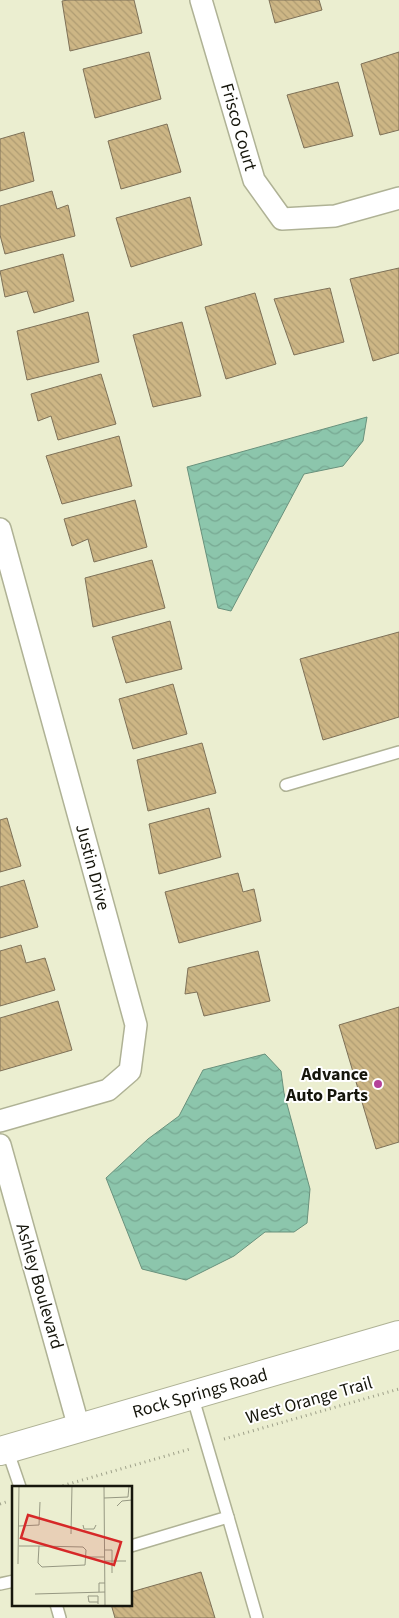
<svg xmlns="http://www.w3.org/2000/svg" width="399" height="1618" viewBox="0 0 399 1618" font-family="'Source Sans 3',sans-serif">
<defs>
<pattern id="water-waves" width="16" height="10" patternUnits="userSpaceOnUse" patternTransform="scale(1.25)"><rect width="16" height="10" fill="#8cc6ac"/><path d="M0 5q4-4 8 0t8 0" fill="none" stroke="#78a993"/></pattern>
<pattern id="building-back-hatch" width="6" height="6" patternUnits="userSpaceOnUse" patternTransform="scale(1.25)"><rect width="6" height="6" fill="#cdb685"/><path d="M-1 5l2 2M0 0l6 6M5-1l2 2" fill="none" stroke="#af9c72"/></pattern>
</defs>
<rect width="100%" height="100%" fill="#ebeed0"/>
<g fill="url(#water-waves)" stroke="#69917c">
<polygon points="367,417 363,441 343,466 304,474 231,611 218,608 187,467"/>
<polygon points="265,1054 281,1071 284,1093 310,1189 307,1223 294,1232 265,1232 234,1256 186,1280 142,1269 106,1178 148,1139 179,1116 203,1070"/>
</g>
<g fill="url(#building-back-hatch)" stroke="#7e7158">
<polygon points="68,0 134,0 142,33 70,51 62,1"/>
<polygon points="269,0 319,0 322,10 275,23"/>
<polygon points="149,52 161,99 95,118 83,69"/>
<polygon points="399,52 399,130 380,135 361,64"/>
<polygon points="338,82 353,136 304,148 287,95"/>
<polygon points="167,124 181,172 121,189 108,141"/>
<polygon points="24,132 34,181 0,191 0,139"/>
<polygon points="52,191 57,209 68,205 75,236 5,254 0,235 0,206"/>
<polygon points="190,197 202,245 131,267 116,218"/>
<polygon points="63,254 74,301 34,313 27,291 5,297 0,271"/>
<polygon points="399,268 399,353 373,361 350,279"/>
<polygon points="330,288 344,342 294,355 274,299"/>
<polygon points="255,293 276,364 226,379 205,307"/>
<polygon points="88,312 99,362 27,380 17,331"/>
<polygon points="182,322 201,396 153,407 133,335"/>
<polygon points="101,374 116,424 58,440 51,416 38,421 31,394"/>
<polygon points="119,436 132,486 62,504 46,456"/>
<polygon points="135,500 147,547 94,562 88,539 72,546 64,519"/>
<polygon points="152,560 165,608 93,627 85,578"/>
<polygon points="170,621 182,669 126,683 112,637"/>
<polygon points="399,632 399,717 323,740 300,659"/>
<polygon points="173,684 187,734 133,749 119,699"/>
<polygon points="202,743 216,793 148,811 137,760"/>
<polygon points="209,808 221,857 159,874 149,824"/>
<polygon points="7,818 21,866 0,872 0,820"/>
<polygon points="238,873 243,892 254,889 261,921 179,943 165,892"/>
<polygon points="24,880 38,927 0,938 0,887"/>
<polygon points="21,945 26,963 45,958 55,990 0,1006 0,951"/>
<polygon points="258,951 270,1001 204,1016 197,992 185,994 188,968"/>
<polygon points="58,1001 72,1050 0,1071 0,1018"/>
<polygon points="399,1007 399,1142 376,1149 339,1025"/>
<polygon points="201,1572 215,1618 115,1618 111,1604 131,1604 131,1592"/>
</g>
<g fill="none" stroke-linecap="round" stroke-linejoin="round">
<defs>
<g id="service">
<polyline points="286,785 399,752"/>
<polyline points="7,1449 20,1487"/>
<polyline points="228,1517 257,1618"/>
<polyline points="131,1546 228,1517 192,1395"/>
<polyline points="0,1584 14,1581"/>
<polyline points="56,1604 60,1618"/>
</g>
<g id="minor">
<polyline points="201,0 254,180 282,219 335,216 399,198"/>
<polyline points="0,529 136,1025 130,1071 108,1090 0,1121"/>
<polyline points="0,1145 79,1428"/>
</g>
<polyline id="secondary" points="0,1451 399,1335"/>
</defs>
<use href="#service" stroke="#afb295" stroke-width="14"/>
<use href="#minor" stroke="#afb295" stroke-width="24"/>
<use href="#secondary" stroke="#afb295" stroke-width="30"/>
<g stroke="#9ea089" stroke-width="3" stroke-dasharray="1 4" stroke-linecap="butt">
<polyline points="224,1439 399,1389"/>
<polyline points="58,1487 190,1449"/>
<polyline points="0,1504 9,1501"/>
</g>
<use href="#service" stroke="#fff" stroke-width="11"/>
<use href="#minor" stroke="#fff" stroke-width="21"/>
<use href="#secondary" stroke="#fff" stroke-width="28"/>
</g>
<circle fill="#b5419a" stroke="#fff" stroke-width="2" cx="378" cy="1084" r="5"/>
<g text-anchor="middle" stroke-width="4" stroke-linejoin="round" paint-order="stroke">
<g font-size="18" fill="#16160c" stroke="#fff">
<text transform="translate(239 127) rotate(74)" y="6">Frisco Court</text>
<text transform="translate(93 867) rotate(75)" y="6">Justin Drive</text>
<text transform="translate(40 1286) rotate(74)" y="6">Ashley Boulevard</text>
<text transform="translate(200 1393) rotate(-16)" y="6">Rock Springs Road</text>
<text transform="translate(309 1400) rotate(-16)" y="6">West Orange Trail</text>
</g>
<g font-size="18" font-weight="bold" fill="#16160c" stroke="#fff" text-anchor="end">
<text x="368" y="1080">Advance<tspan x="368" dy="21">Auto Parts</tspan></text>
</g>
</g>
<g transform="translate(12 1486)">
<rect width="120" height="120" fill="#ebeed0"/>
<path fill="none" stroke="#969882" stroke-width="1" d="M92,0L93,120M92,12L116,11L117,0M105,20L110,15L120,14M71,39L72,43H82L84,39M7,40L27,39L28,16M59,48L60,0M7,60H27L71,61L74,64L73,79L30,81L26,77L27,60M74,71H92M93,75H100V64H93M6,78L7,0M100,87V75H114M87,106V97H93M23,108L93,106M86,116H77L76,110H86V118"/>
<path fill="#d62828" fill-opacity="0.15" stroke="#d62828" stroke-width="2.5" d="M16,29L109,56L102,79L9,52Z"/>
<rect width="120" height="120" fill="none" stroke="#16160c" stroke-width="2.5"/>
</g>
</svg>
